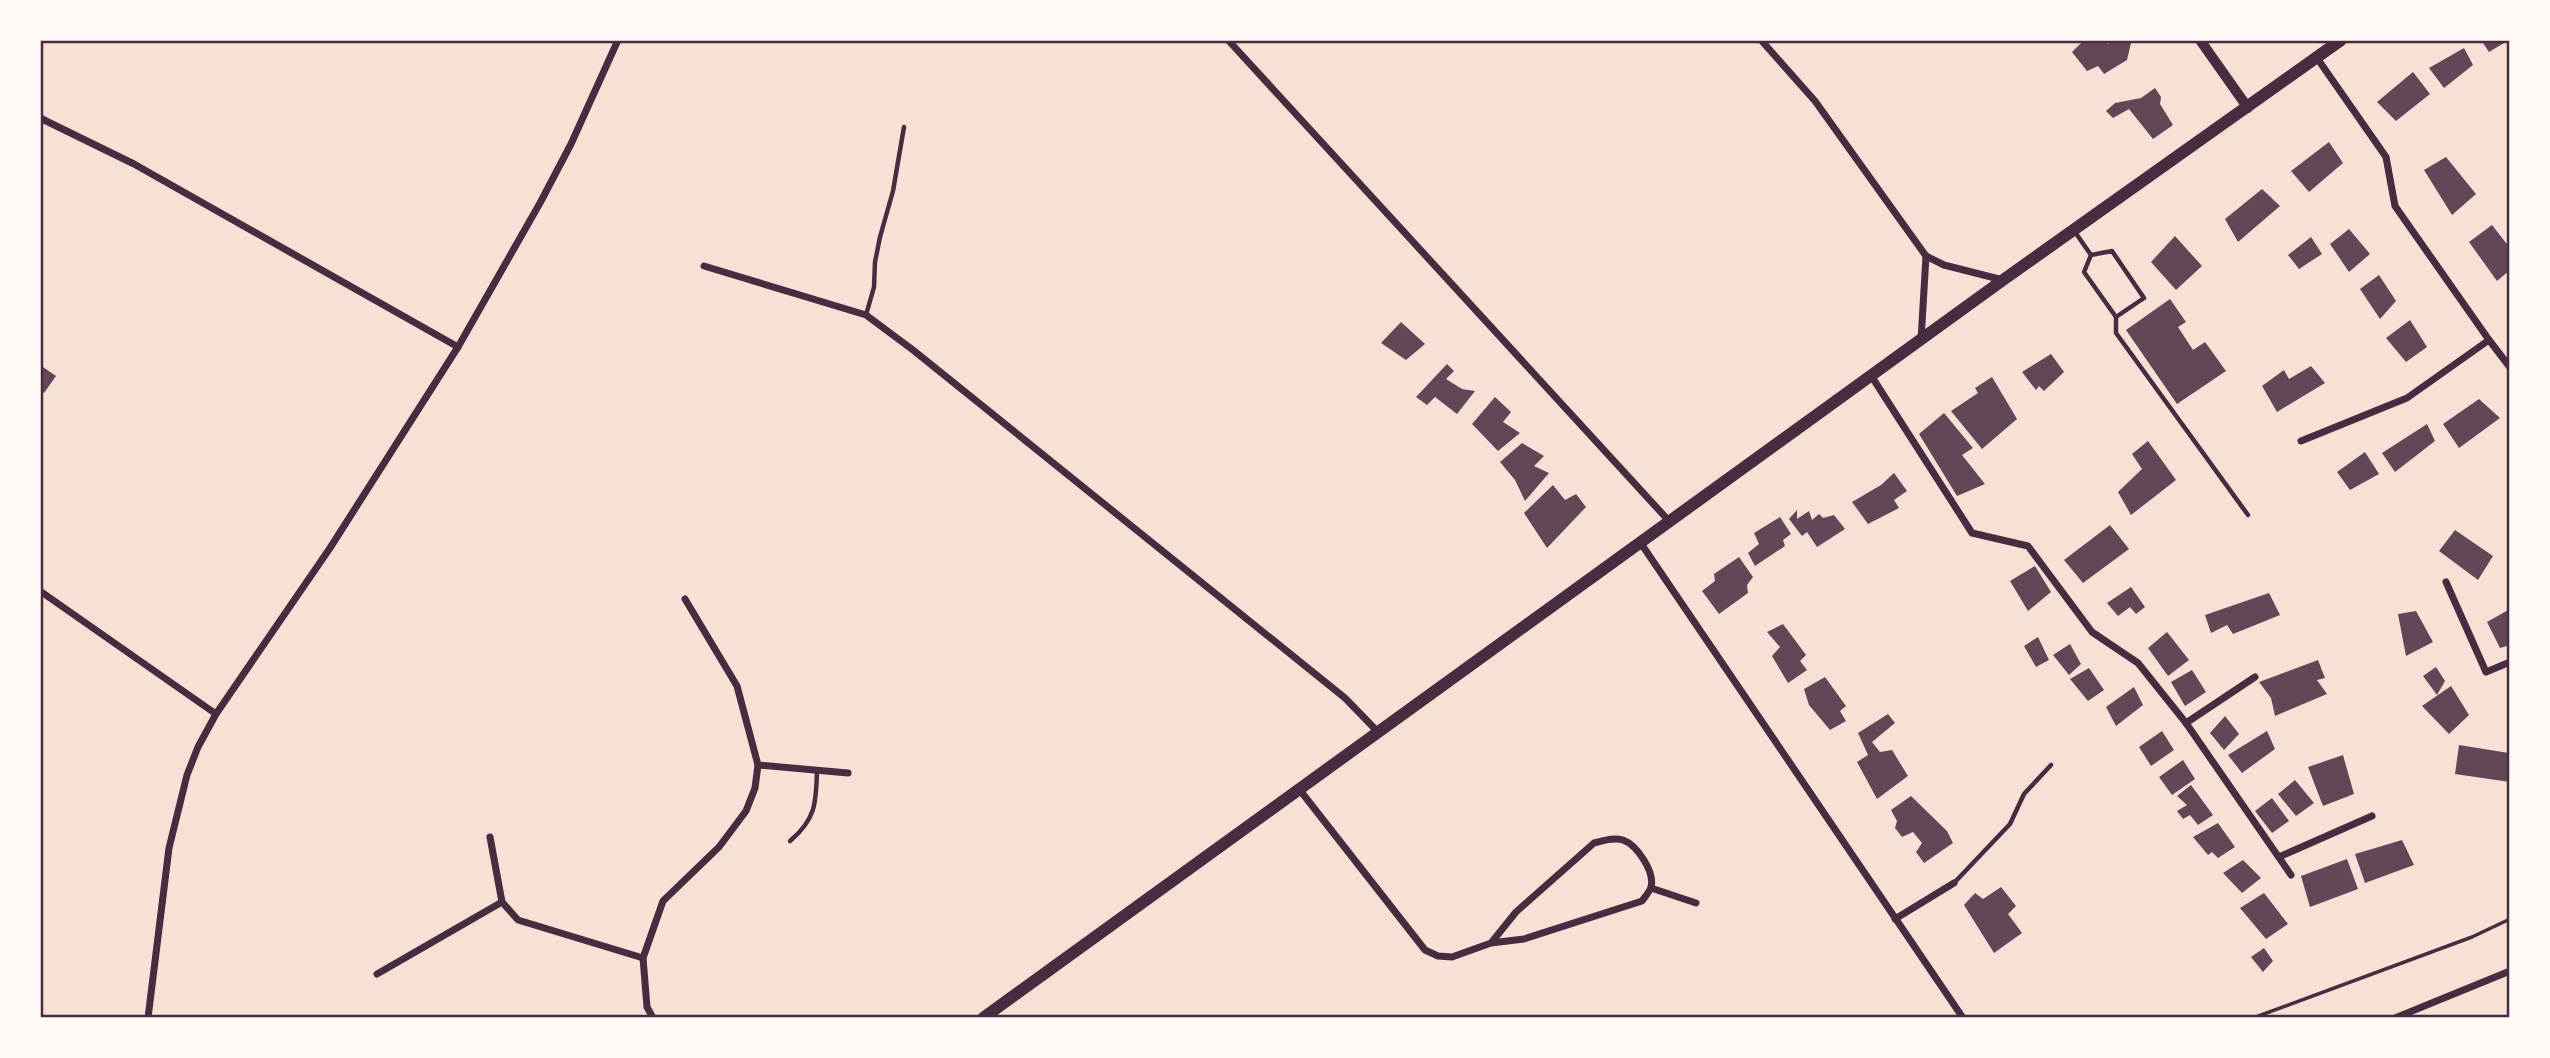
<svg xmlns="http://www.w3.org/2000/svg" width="2550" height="1058" viewBox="0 0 2550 1058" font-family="Jost,sans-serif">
<rect width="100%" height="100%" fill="#f7e1d7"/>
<g fill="#644757">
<polygon points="2084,40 2104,40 2108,44 2111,40 2130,40 2131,43 2127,60 2104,74 2098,66 2087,71 2072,52"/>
<polygon points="2481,40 2509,40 2489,52"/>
<polygon points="2464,48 2473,65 2444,88 2429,68"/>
<polygon points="2413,72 2430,94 2396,121 2377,102"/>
<polygon points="2155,88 2161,97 2160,104 2173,125 2153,139 2129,109 2113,118 2106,111 2115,103 2141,98"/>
<polygon points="2329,142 2343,163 2309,192 2291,171"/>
<polygon points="2446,157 2476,194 2452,215 2424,170"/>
<polygon points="2262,189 2280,206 2238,242 2225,219"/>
<polygon points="2492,225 2510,248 2510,270 2497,281 2469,242"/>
<polygon points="2349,229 2370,254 2349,272 2330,244"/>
<polygon points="2175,236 2202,266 2176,290 2151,262"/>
<polygon points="2311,237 2322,254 2299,269 2288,255"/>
<polygon points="2379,275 2396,301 2380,319 2360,289"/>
<polygon points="2170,299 2186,322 2178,327 2193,350 2205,342 2226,371 2177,404 2126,330"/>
<polygon points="2410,320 2427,347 2406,362 2386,338"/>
<polygon points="1401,322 1425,344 1406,360 1381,343"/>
<polygon points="2051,354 2064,372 2044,391 2039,386 2036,390 2022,372"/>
<polygon points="1447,364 1454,371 1446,379 1462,389 1475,391 1457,414 1435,397 1427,405 1416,397"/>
<polygon points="40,365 56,376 44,393 40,390"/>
<polygon points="2311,366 2325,383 2277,412 2262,386 2284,370 2289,379"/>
<polygon points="1992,377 2017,419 1982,449 1951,411 1978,393 1975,388"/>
<polygon points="1495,397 1511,412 1503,422 1520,433 1498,451 1472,424"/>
<polygon points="2479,399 2500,418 2459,448 2443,424"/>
<polygon points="1944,413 1973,448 1962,455 1985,484 1957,496 1919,434"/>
<polygon points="2427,424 2435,441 2395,472 2382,453"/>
<polygon points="2148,441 2176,480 2131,515 2118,492 2142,469 2132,454"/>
<polygon points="1522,443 1544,456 1534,466 1549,473 1525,501 1515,480 1500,462"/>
<polygon points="2365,452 2379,474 2350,490 2337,472"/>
<polygon points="1894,473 1907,491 1894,500 1899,508 1868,524 1852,502 1881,485"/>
<polygon points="1553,485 1565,500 1576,494 1586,507 1547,548 1524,513"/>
<polygon points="1797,510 1797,519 1809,511 1812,520 1819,514 1823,518 1834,515 1845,529 1817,547 1807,532 1802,536 1789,519"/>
<polygon points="1780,517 1791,534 1783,540 1785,546 1755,566 1748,553 1759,544 1754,533"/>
<polygon points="2110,525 2129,549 2083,583 2064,560"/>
<polygon points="2455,530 2493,556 2478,580 2439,551"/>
<polygon points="1739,557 1753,577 1747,585 1748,593 1719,614 1702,591 1715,581 1714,574"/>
<polygon points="2035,566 2051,592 2028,611 2010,581"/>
<polygon points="2131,587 2145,607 2136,614 2130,607 2118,616 2107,603"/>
<polygon points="2269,593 2280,615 2233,634 2227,625 2211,633 2205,615"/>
<polygon points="2510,609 2510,645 2500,648 2487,622"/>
<polygon points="2416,611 2433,642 2406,656 2398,614"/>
<polygon points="1783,624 1806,655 1800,661 1807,670 1788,683 1772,656 1780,647 1767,632"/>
<polygon points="2167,632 2189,660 2168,676 2148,648"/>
<polygon points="2038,637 2049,660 2036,667 2024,646"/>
<polygon points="2070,644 2081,664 2069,675 2053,655"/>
<polygon points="2318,660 2325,678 2317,680 2327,694 2275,716 2271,698 2259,682"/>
<polygon points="2436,667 2445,681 2437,695 2423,676"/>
<polygon points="2089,668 2104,690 2088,701 2070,679"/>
<polygon points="2192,670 2206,692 2185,706 2171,682"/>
<polygon points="1825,677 1846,706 1840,711 1846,721 1830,730 1809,705 1804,689"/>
<polygon points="2451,686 2469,715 2449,734 2422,706"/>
<polygon points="2134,687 2143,705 2116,726 2106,707"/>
<polygon points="1888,714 1895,723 1872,742 1880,752 1892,750 1908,776 1877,799 1857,762 1868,755 1858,733"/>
<polygon points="2225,716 2239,734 2224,750 2210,733"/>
<polygon points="2162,731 2174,750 2151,766 2139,747"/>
<polygon points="2267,731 2275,749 2242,773 2228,755"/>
<polygon points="2459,745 2509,753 2510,782 2455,774"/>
<polygon points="2343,755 2354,794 2323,806 2308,767"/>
<polygon points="2183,760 2195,779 2172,795 2159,777"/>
<polygon points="2295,780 2314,803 2296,816 2278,794"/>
<polygon points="2191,785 2213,815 2198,825 2190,815 2183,819 2177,811 2187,805 2177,796"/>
<polygon points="1911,796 1947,831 1953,843 1924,863 1916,852 1922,843 1913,832 1902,837 1895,828 1897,821 1891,810"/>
<polygon points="2272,798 2289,821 2272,833 2255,811"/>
<polygon points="2218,823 2235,847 2218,858 2212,852 2208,855 2193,837"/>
<polygon points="2402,840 2414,865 2365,883 2355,854"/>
<polygon points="2347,859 2358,889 2310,907 2301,876"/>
<polygon points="2243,860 2261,878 2242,893 2223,873"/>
<polygon points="2001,887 2016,906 2008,914 2022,933 1994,953 1964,905 1975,893 1983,899"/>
<polygon points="2264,893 2288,924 2266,939 2240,908"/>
<polygon points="2264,948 2273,961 2263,972 2251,957"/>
</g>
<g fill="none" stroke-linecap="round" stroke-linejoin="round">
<polyline stroke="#4a2c40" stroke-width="3.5" points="2253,1018 2472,937 2510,919"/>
<g stroke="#4a2c40" stroke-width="4.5">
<polyline points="2075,232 2091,255 2084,272 2116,317 2116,333 2248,515"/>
<polyline points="2091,255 2112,251 2144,298 2116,317"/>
<polyline points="866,315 874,287 875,262 880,237 893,191 904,127"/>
<path d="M790,841C816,819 816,803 817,771"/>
<polyline points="1954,883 2010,824 2024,794 2051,765"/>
</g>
<g stroke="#4a2c40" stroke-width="7">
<polyline points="1228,40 1669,521"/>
<polyline points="1761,40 1815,101 1926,256 1944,265 2003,280"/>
<polyline points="40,118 134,164 458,347"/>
<polyline points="704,266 866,315 913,350 1345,698 1377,731"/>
<polyline points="1921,340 1926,256"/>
<polyline points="2489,340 2509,366"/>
<polyline points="1872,377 1972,533 2028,546 2092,632 2138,663 2186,723 2291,875"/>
<polyline points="2301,441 2407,398 2489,340 2395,206 2386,157 2317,58"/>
<polyline points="1640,542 1963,1018"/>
<polyline points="2446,582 2486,672 2510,662"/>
<polyline points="40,591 216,714"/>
<polyline points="2186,723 2255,677"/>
<polyline points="758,765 848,773"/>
<path d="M1299,789L1425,950L1438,956L1452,957L1491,943L1524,939L1642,901C1645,897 1650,891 1651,887C1655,872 1637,845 1623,840C1613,837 1603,841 1594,843L1516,912L1491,943"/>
<polyline points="490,837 502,902 518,920 643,958"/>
<polyline points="2279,857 2372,816"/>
<polyline points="1651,888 1696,903"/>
<polyline points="1895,919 1954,883"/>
<polyline points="377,974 502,902"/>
<polyline points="148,1018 169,848 187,775 198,747 216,714 330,548 458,347 540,203 571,144 618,40"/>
<polyline points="653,1018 647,1007 643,958 663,901 719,847 746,811 755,788 758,765 737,686 685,599"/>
<polyline points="2395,1018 2510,971"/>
</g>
<polyline stroke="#4a2c40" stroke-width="10" points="2200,40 2248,108"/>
<polyline stroke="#4a2c40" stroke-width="12" points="983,1018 2003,280 2341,40"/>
</g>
<rect width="2550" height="1058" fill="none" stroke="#fffaf5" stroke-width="84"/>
<rect x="42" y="42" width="2466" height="974" fill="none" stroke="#4a2c40" stroke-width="2.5"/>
</svg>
